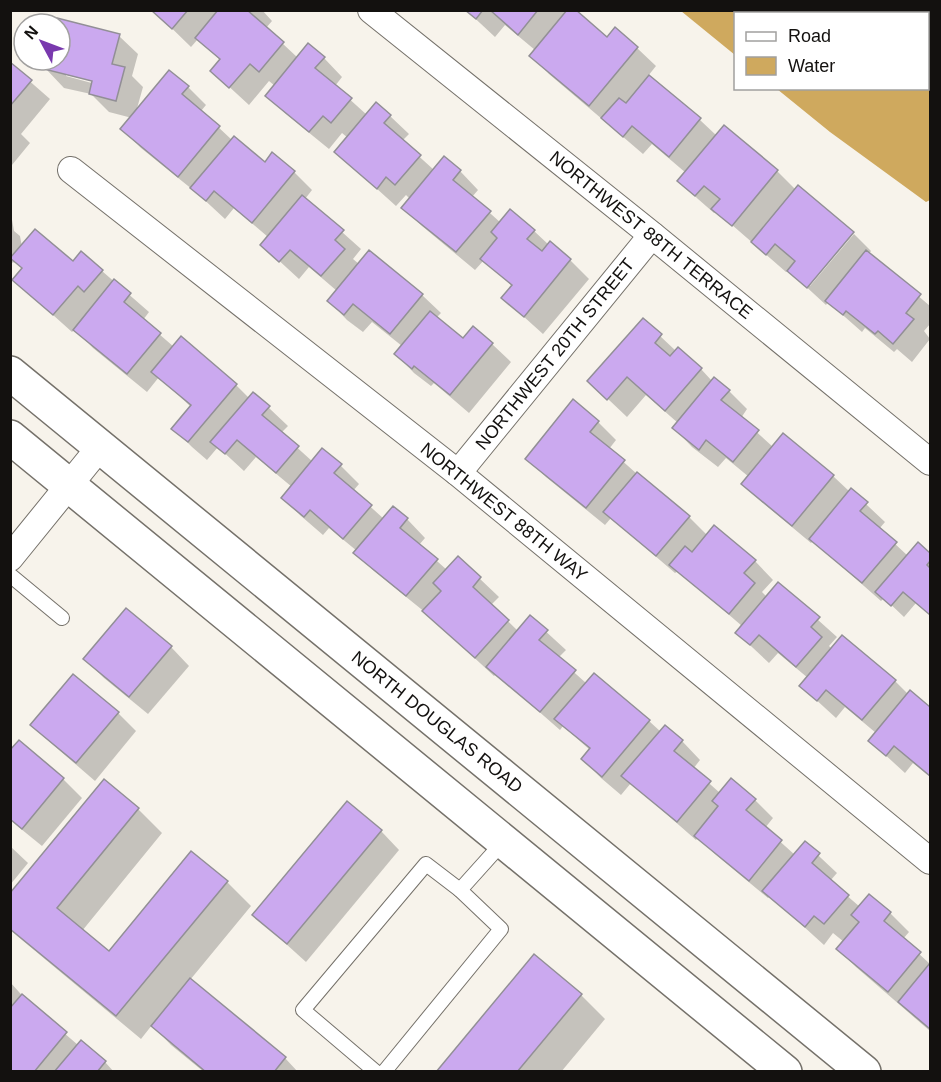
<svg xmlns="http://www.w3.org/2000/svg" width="941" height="1082" viewBox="0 0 941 1082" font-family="Helvetica,sans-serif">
<rect width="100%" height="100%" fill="#f7f3eb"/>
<polygon fill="#cfa95e" points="681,11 930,11 930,200 926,202 830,132 777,89 928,88 928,14 736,14 735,55"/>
<g fill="#0003" fill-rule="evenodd">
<polygon points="153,10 262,10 272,21 266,28 298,58 324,58 342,77 335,86 367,115 390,116 409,134 402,141 434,170 460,171 478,190 472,197 501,223 534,231 549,245 550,244 570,260 589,279 543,334 503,298 513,287 484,260 475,270 422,226 403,208 410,199 406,195 396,206 336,152 348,138 342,133 329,149 286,114 267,96 275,86 269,81 249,105 212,71 220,60 198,39 191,47"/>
<polygon points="466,10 567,10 607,39 637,48 656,66 648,76 700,120 717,136 777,171 796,190 807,284 810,286 854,234 871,251 869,254 930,306 930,324 924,331 930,339 912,362 897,349 894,352 865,328 862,332 828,302 826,305 788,270 786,272 716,211 714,213 698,199 679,181 686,173 652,144 643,154 622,136 549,74 531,55 535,50 505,25 495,37"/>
<path d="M58,20L119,36L138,54L132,76L143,87L136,112L188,87L206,105L201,111L232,140L265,164L294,172L312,190L305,199L361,249L353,259L359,264L422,295L441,313L436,318L463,340L473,328L492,344L511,362L469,413L434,383L431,386L414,373L396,354L402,346L372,322L363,332L347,320L329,301L337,291L309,267L299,279L262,245L268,237L234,208L225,219L198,194L141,148L122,129L132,118L109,112L91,94L64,88L46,69L48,60H60V24H57ZM66,73L100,82L99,85L66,76Z"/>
<polygon points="10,64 50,99 21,134 30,143 12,165"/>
<polygon points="10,208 14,231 20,236 22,247 102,271 149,312 143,320 174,347 236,385 249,398 253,394 269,408 288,426 281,433 313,462 340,465 359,484 353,491 384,519 407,519 425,538 419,545 447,570 458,558 499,597 491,605 518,631 530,617 566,650 558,658 586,683 649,721 661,732 665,727 682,741 700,760 693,769 720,793 755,800 773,818 765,828 795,855 805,843 837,873 830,881 860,907 869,896 890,913 909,932 903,939 930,964 930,1031 856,967 838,949 844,942 833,933 824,945 770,896 768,898 715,854 698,837 696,840 631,783 621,795 601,778 583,759 590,750 563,726 560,730 496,674 494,676 426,613 374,571 355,553 357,551 329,528 323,535 301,516 283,498 292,487 256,457 244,471 218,447 207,460 192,447 173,428 191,407 159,377 147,392 93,348 75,329 72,332 14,280 23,269 16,262 10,263"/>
<polygon points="643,320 676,351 701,369 712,381 729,391 747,409 741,418 773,447 833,476 850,492 851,490 885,522 879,529 908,556 918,544 930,555 930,615 916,603 904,617 884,598 881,601 813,541 811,543 762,502 743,484 749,477 726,458 718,467 692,447 674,428 678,423 646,395 627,417 589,381"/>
<polygon points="598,422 616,440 609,449 637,474 689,517 707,535 755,561 773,580 762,592 767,597 778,584 837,637 829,646 832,649 895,681 908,694 910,692 930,708 930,777 913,763 905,773 870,741 876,733 845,707 836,718 801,686 808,678 778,653 769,663 737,633 742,626 678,571 675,573 611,518 605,525 546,477 527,458"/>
<polygon points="171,647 189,666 148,714 104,678 85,659"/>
<polygon points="118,713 136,731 95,781 51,743 32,725"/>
<polygon points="19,742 63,779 82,798 42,846 10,820 10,753"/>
<polygon points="104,781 138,809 162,833 82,931 109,953 227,882 251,906 190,980 285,1058 298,1072 204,1072 171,1045 152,1025 141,1039 10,930 10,895"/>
<polygon points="381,831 399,850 306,962 254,915"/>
<polygon points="10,846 28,863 10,885"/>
<polygon points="10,982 28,1002 78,1045 105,1062 114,1072 10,1072"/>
<polygon points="581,995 605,1019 561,1072 438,1072"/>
</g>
<g fill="#cba9ef" stroke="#928f96" stroke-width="1.5">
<polygon points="151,10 188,10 172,29"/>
<polygon points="218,10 247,10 284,42 259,72 250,64 229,88 210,71 220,59 195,38"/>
<polygon points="465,10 483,10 476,19"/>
<polygon points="490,10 538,10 518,35"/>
<polygon points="567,10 576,10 607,37 615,27 638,47 589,106 529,56"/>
<polygon points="57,18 120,34 112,64 125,67 116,101 89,94 92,81 44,69 46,60 60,60 60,24 56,24"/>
<polygon points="308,43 325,57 315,68 352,98 331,123 323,116 309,132 265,96"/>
<polygon points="10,62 32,80 10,106"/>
<polygon points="169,70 189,86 182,94 220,126 178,177 120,129"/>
<polygon points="649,75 701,118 669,157 632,126 623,137 601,118 619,98 626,103"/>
<polygon points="376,102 391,115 384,123 421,155 395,185 386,177 377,189 334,152"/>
<polygon points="724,125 778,170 732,226 711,209 720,199 704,186 695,196 677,181"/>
<polygon points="234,136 265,162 272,152 295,171 252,223 214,191 206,201 190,188"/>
<polygon points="444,156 461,170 453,180 491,211 456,252 401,208"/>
<polygon points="798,185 854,232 807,288 787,271 795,261 775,244 766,255 751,242"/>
<polygon points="302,195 344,230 335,240 345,249 321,276 290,250 279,262 260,245"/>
<polygon points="510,209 535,230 527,239 542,251 550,241 571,259 524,317 501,298 512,285 480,259 497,238 491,232"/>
<polygon points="35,229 73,261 81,251 103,270 84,292 78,286 53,315 12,280 22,268 10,258"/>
<polygon points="369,250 423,294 390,334 353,304 344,315 327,301"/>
<polygon points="866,250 921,294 906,313 914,319 893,344 878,331 875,334 846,311 843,315 825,301"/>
<polygon points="114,279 131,293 124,302 161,333 127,374 73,330"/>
<polygon points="430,311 463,338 473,326 493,343 450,395 414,366 412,369 394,354"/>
<polygon points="643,318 662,334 655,343 670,356 678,347 702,368 665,411 627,377 607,400 587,381"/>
<polygon points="181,336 237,384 188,442 171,429 191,405 151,372"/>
<polygon points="714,377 730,390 721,400 759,430 733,462 706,440 699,450 672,428"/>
<polygon points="253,392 270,406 262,415 299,446 276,473 237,440 225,454 210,442"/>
<polygon points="573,399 599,421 590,432 625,460 586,508 525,459"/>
<polygon points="783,433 834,475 792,526 741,484"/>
<polygon points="322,448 342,464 334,473 372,505 343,539 310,510 304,517 281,498"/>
<polygon points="637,472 690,516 656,556 603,512"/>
<polygon points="851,488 868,502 860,511 897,542 862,583 809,539"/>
<polygon points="393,506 408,518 400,528 438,559 406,596 353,553"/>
<polygon points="714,525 756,560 744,573 755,583 729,614 669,565 685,546 692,552"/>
<polygon points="918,542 930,553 930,561 927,565 930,568 930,615 903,592 891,606 875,592"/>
<polygon points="458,556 481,577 473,587 509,620 475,658 422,611 441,591 433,583"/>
<polygon points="778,582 820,617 811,627 822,637 796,667 759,635 750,645 735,633"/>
<polygon points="126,608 172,646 129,697 83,659"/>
<polygon points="530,615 548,630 539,640 576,670 540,712 486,667"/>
<polygon points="842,635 896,680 862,720 826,690 817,701 799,686"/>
<polygon points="594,673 650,720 602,777 581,759 590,748 554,719"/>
<polygon points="73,674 119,712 76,763 30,725"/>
<polygon points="910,690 930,707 930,776 894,746 886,756 868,741"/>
<polygon points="665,725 683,740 674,751 711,781 677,822 621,776"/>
<polygon points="19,740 64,778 22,829 10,819 10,750"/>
<polygon points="731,778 756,799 746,810 782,840 749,881 694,836 718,806 712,801"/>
<polygon points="104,779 139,808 57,908 109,951 191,851 228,881 116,1016 10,929 10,893"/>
<polygon points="347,801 382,830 287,944 252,915"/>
<polygon points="805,841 820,853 812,863 849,895 824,924 814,916 805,927 762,891"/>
<polygon points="869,894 891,912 884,921 921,952 888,992 836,949 859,922 851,915"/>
<polygon points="534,954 582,994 517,1072 436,1072"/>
<polygon points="930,963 930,1029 898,1002"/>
<polygon points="190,978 286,1057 274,1072 206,1072 151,1026"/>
<polygon points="22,994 67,1032 34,1072 10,1072 10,1008"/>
<polygon points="81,1040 106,1061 97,1072 54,1072"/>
</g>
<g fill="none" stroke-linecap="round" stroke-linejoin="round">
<defs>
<g id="service">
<polyline points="10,575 62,618"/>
<polyline points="460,890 504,841"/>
<polyline points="376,1072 303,1010 426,864 460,890 501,929 384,1072"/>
</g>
<g id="minor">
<polyline points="371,10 652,235 930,462"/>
<polyline points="71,170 458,473 930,861"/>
<polyline points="458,473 652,235"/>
<polyline points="10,558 100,447"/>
</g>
<g id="secondary">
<polyline points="10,373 864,1072"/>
<polyline points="10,437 785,1072"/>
</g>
</defs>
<use href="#service" stroke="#75716a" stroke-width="16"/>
<use href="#minor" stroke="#75716a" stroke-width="28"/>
<use href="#secondary" stroke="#75716a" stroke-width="36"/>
<use href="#service" stroke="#fff" stroke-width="14"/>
<use href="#minor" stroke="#fff" stroke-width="26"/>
<use href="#secondary" stroke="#fff" stroke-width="33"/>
</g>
<g text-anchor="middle" stroke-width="6" stroke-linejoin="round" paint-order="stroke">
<g font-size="18" fill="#13110f" stroke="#fff">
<text transform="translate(651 235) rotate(39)" y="6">NORTHWEST 88TH TERRACE</text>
<text transform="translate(555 354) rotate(-51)" y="6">NORTHWEST 20TH STREET</text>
<text transform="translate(504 512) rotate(39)" y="6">NORTHWEST 88TH WAY</text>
<text transform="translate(437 722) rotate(39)" y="6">NORTH DOUGLAS ROAD</text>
</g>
</g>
<rect width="941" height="1082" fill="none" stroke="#13110f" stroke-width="24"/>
<rect x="734" y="12" width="195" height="78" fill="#ffffff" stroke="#a1a09f" stroke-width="1.5"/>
<rect x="746" y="32" width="30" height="9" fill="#ffffff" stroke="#a1a09f" stroke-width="1.5"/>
<text x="788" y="42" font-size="18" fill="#13110f">Road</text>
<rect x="746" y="57" width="30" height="18" fill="#cfa95e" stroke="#a1a09f" stroke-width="1.5"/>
<text x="788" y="72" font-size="18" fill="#13110f">Water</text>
<g transform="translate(42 42) rotate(311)"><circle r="28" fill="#ffffff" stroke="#a1a09f" stroke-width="1.5"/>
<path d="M0-4.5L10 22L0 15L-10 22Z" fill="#7939ae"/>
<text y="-9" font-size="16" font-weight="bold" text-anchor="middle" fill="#13110f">N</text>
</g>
</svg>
